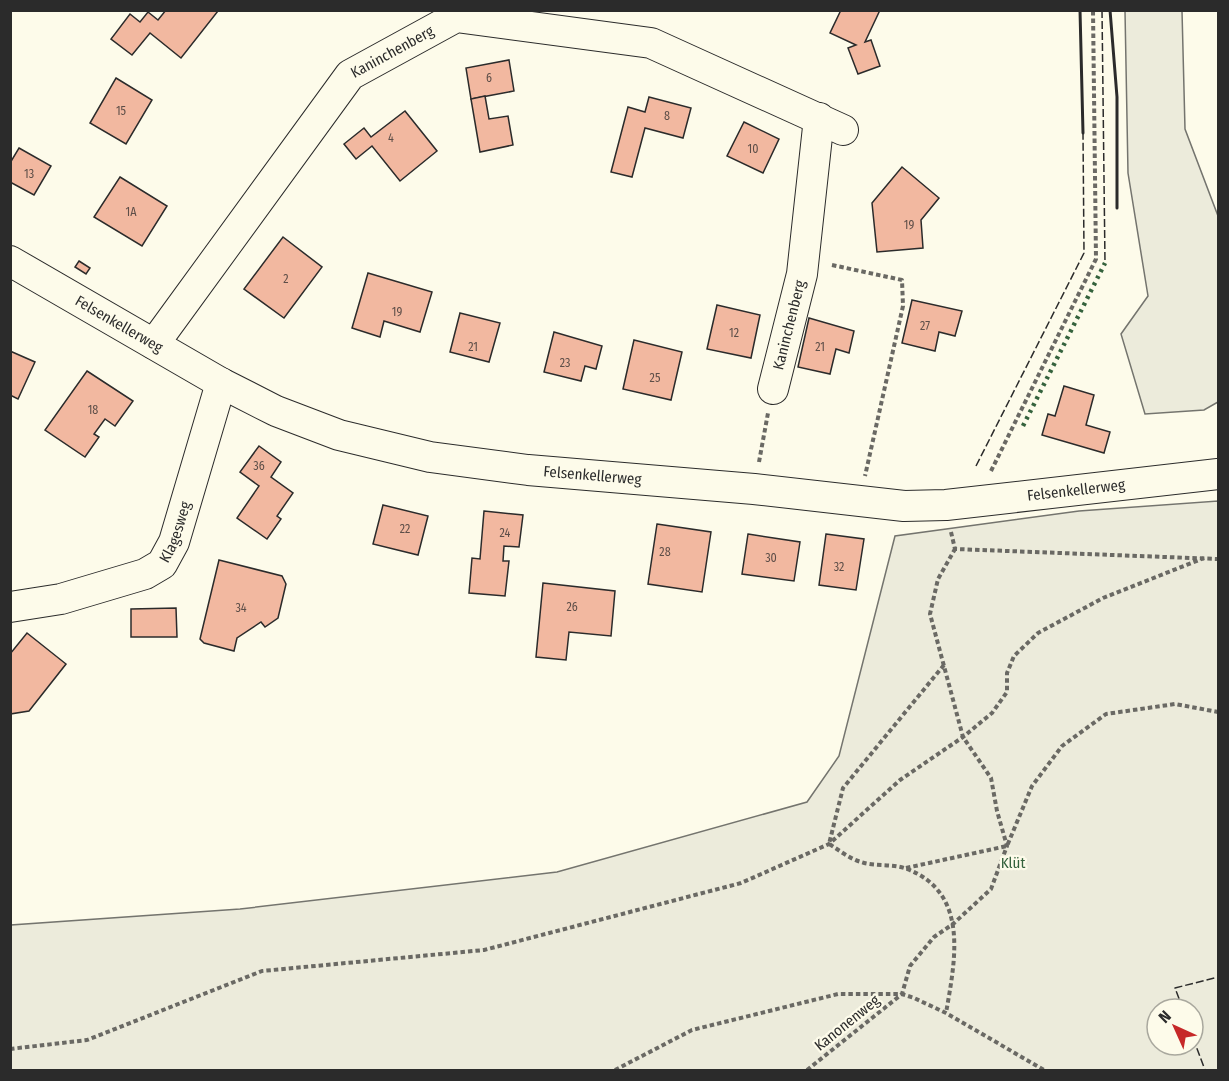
<svg xmlns="http://www.w3.org/2000/svg" width="1229" height="1081" viewBox="0 0 1229 1081" font-family="'Fira Sans Condensed',sans-serif">
<rect width="100%" height="100%" fill="#fdfbea"/>
<g fill="#ecebdb" stroke="#74746e" stroke-width="1.5" fill-rule="evenodd">
<polygon points="1125,11 1182,11 1185,129 1218,216 1218,402 1204,410 1145,414 1121,334 1148,296 1128,173"/>
<path d="M1218,501V1070H11V925L240,909L557,872L807,802L839,756L895,536L1079,511ZM1157,1009H1193V1045H1157Z"/>
</g>
<g fill="#f2b8a0" stroke="#2b2b2b" stroke-width="1.5">
<polygon points="166,10 218,11 181,58 150,33 132,55 111,39 130,14 140,22 148,12 158,20"/>
<polygon points="841,10 880,10 865,42 871,40 880,66 858,74 848,48 856,45 830,33"/>
<polygon points="509,60 514,91 471,99 466,68"/>
<polygon points="116,78 152,100 126,144 90,123"/>
<polygon points="485,96 489,119 508,116 513,145 480,152 471,99"/>
<polygon points="649,97 691,108 683,138 645,128 632,177 611,172 628,107 645,112"/>
<polygon points="405,111 437,151 400,181 372,146 356,159 344,144 364,128 371,137"/>
<polygon points="744,122 779,139 763,173 727,156"/>
<polygon points="19,148 51,166 34,195 10,182 10,163"/>
<polygon points="902,167 939,198 921,220 923,248 877,252 872,203"/>
<polygon points="120,177 167,206 142,246 94,217"/>
<polygon points="283,237 322,267 284,318 244,289"/>
<polygon points="79,261 90,268 86,274 75,267"/>
<polygon points="368,273 432,292 420,332 384,321 380,337 352,328"/>
<polygon points="912,300 962,311 955,336 939,332 935,351 902,343"/>
<polygon points="717,305 760,315 751,358 707,349"/>
<polygon points="460,313 500,323 489,362 450,352"/>
<polygon points="809,318 854,331 849,353 836,349 830,374 798,367"/>
<polygon points="554,332 602,346 596,369 585,366 581,381 544,372"/>
<polygon points="634,340 682,352 671,400 623,389"/>
<polygon points="10,351 35,362 18,399 10,395"/>
<polygon points="87,371 133,401 115,426 105,419 94,434 99,437 85,457 45,430"/>
<polygon points="1064,386 1094,395 1086,425 1110,432 1104,453 1042,435 1048,414 1055,416"/>
<polygon points="259,446 281,462 271,477 293,493 277,516 281,519 267,539 237,518 259,486 240,472"/>
<polygon points="383,505 428,516 418,555 373,544"/>
<polygon points="484,511 523,515 519,547 504,546 503,561 509,561 505,596 469,593 472,558 480,559"/>
<polygon points="657,524 711,532 702,592 648,584"/>
<polygon points="748,534 800,542 794,581 742,574"/>
<polygon points="826,534 864,539 856,590 819,585"/>
<polygon points="219,560 282,576 286,584 278,618 265,627 261,622 237,638 234,651 204,643 200,639"/>
<polygon points="543,583 615,591 611,636 569,632 566,660 536,657"/>
<polygon points="176,608 177,637 131,637 131,609"/>
<polygon points="27,633 66,664 29,711 10,714 10,654"/>
</g>
<g fill="none" stroke-linecap="round" stroke-linejoin="round">
<defs>
<g id="minor">
<path id="s1" d="M10,261L221,383L276,411L339,435L430,457L528,470L754,489L904,506L946,505L1218,474"/>
<path id="s2" d="M154,344L350,75L456,17L651,43L843,130"/>
<path id="s3" d="M773,389L802,274L819,118"/>
<path id="s4" d="M10,607L61,599L145,574L162,564L174,542L221,383"/>
</g>
</defs>
<use href="#minor" stroke="#2b2b2b" stroke-width="32"/>
<g stroke="#6a6964" stroke-width="4" stroke-dasharray="4.5 3" stroke-linecap="butt">
<polyline points="832,265 902,280 903,306 865,476"/>
<polyline points="759,462 768,413"/>
<polyline points="991,471 1096,259 1093,10"/>
<polyline points="951,532 955,549 1218,559"/>
<path d="M944,665L843,788L829,844C839,850 850,859 861,862C875,867 892,863 907,869C970,893 955,961 946,1013"/>
<polyline points="906,868 1007,846 1032,786 1062,746 1106,714 1175,704 1218,712"/>
<polyline points="10,1049 87,1040 262,971 484,950 741,883 829,844 900,780 963,737 992,713 1007,692 1007,673 1014,656 1038,633 1103,598 1204,558"/>
<polyline points="615,1070 692,1030 838,994 902,994 914,998 946,1013 1044,1070"/>
<polyline points="807,1070 902,994 910,966 934,937 953,924 991,889 1007,846 997,811 991,778 963,737 930,614 938,579 955,549"/>
</g>
<use href="#minor" stroke="#fdfbea" stroke-width="30"/>
<polyline stroke="#34623c" stroke-width="4.5" stroke-dasharray="3 4.5" stroke-linecap="butt" points="1023,426 1105,263"/>
<g stroke="#2b2b2b" stroke-width="1.5" stroke-dasharray="8 3" stroke-linecap="butt">
<polyline points="1102,10 1105,263"/>
<polyline points="976,466 1084,253 1083,133"/>
<polyline points="1183,1009 1175,988 1218,977"/>
<polyline points="1193,1038 1205,1070"/>
</g>
<g stroke="#2b2b2b" stroke-width="3">
<polyline points="1080,10 1083,133"/>
<polyline points="1110,10 1117,97 1117,208"/>
</g>
</g>
<g text-anchor="middle" stroke-width="4.5" stroke-linejoin="round" paint-order="stroke">
<g font-size="12" fill="#5d4e48">
<text x="489" y="82">6</text>
<text x="121" y="115">15</text>
<text x="667" y="120">8</text>
<text x="391" y="142">4</text>
<text x="753" y="153">10</text>
<text x="29" y="178">13</text>
<text x="131" y="216">1A</text>
<text x="909" y="229">19</text>
<text x="286" y="283">2</text>
<text x="397" y="316">19</text>
<text x="925" y="330">27</text>
<text x="734" y="337">12</text>
<text x="473" y="351">21</text>
<text x="820" y="351">21</text>
<text x="565" y="367">23</text>
<text x="655" y="382">25</text>
<text x="93" y="414">18</text>
<text x="259" y="470">36</text>
<text x="405" y="533">22</text>
<text x="505" y="537">24</text>
<text x="665" y="556">28</text>
<text x="771" y="562">30</text>
<text x="839" y="571">32</text>
<text x="572" y="611">26</text>
<text x="241" y="612">34</text>
</g>
<g font-size="15" fill="#2b2b2b" stroke="#fdfbea">
<text dy="5" stroke="none"><textPath href="#s2" startOffset="381">Kaninchenberg</textPath></text>
<text dy="5" stroke="none"><textPath href="#s1" startOffset="126">Felsenkellerweg</textPath></text>
<text dy="5" stroke="none"><textPath href="#s3" startOffset="66">Kaninchenberg</textPath></text>
<text dy="5" stroke="none"><textPath href="#s1" startOffset="630">Felsenkellerweg</textPath></text>
<text dy="5" stroke="none"><textPath href="#s1" startOffset="1116">Felsenkellerweg</textPath></text>
<text dy="5" stroke="none"><textPath href="#s4" startOffset="194">Klagesweg</textPath></text>
<text transform="translate(847 1023) rotate(-39)" y="5">Kanonenweg</text>
</g>
<g font-size="15" fill="#34623c" stroke="#fdfbea">
<text x="1013" y="868">Klüt</text>
</g>
</g>
<rect width="1229" height="1081" fill="none" stroke="#2b2b2b" stroke-width="24"/>
<g transform="translate(1175 1027) rotate(315)"><circle r="28" fill="#fdfbea" stroke="#a9a89e" stroke-width="1.5"/>
<path d="M0-4.5L10 22L0 15L-10 22Z" fill="#c62828"/>
<text y="-9" font-size="16" font-weight="bold" text-anchor="middle" fill="#2b2b2b">N</text>
</g>
</svg>
